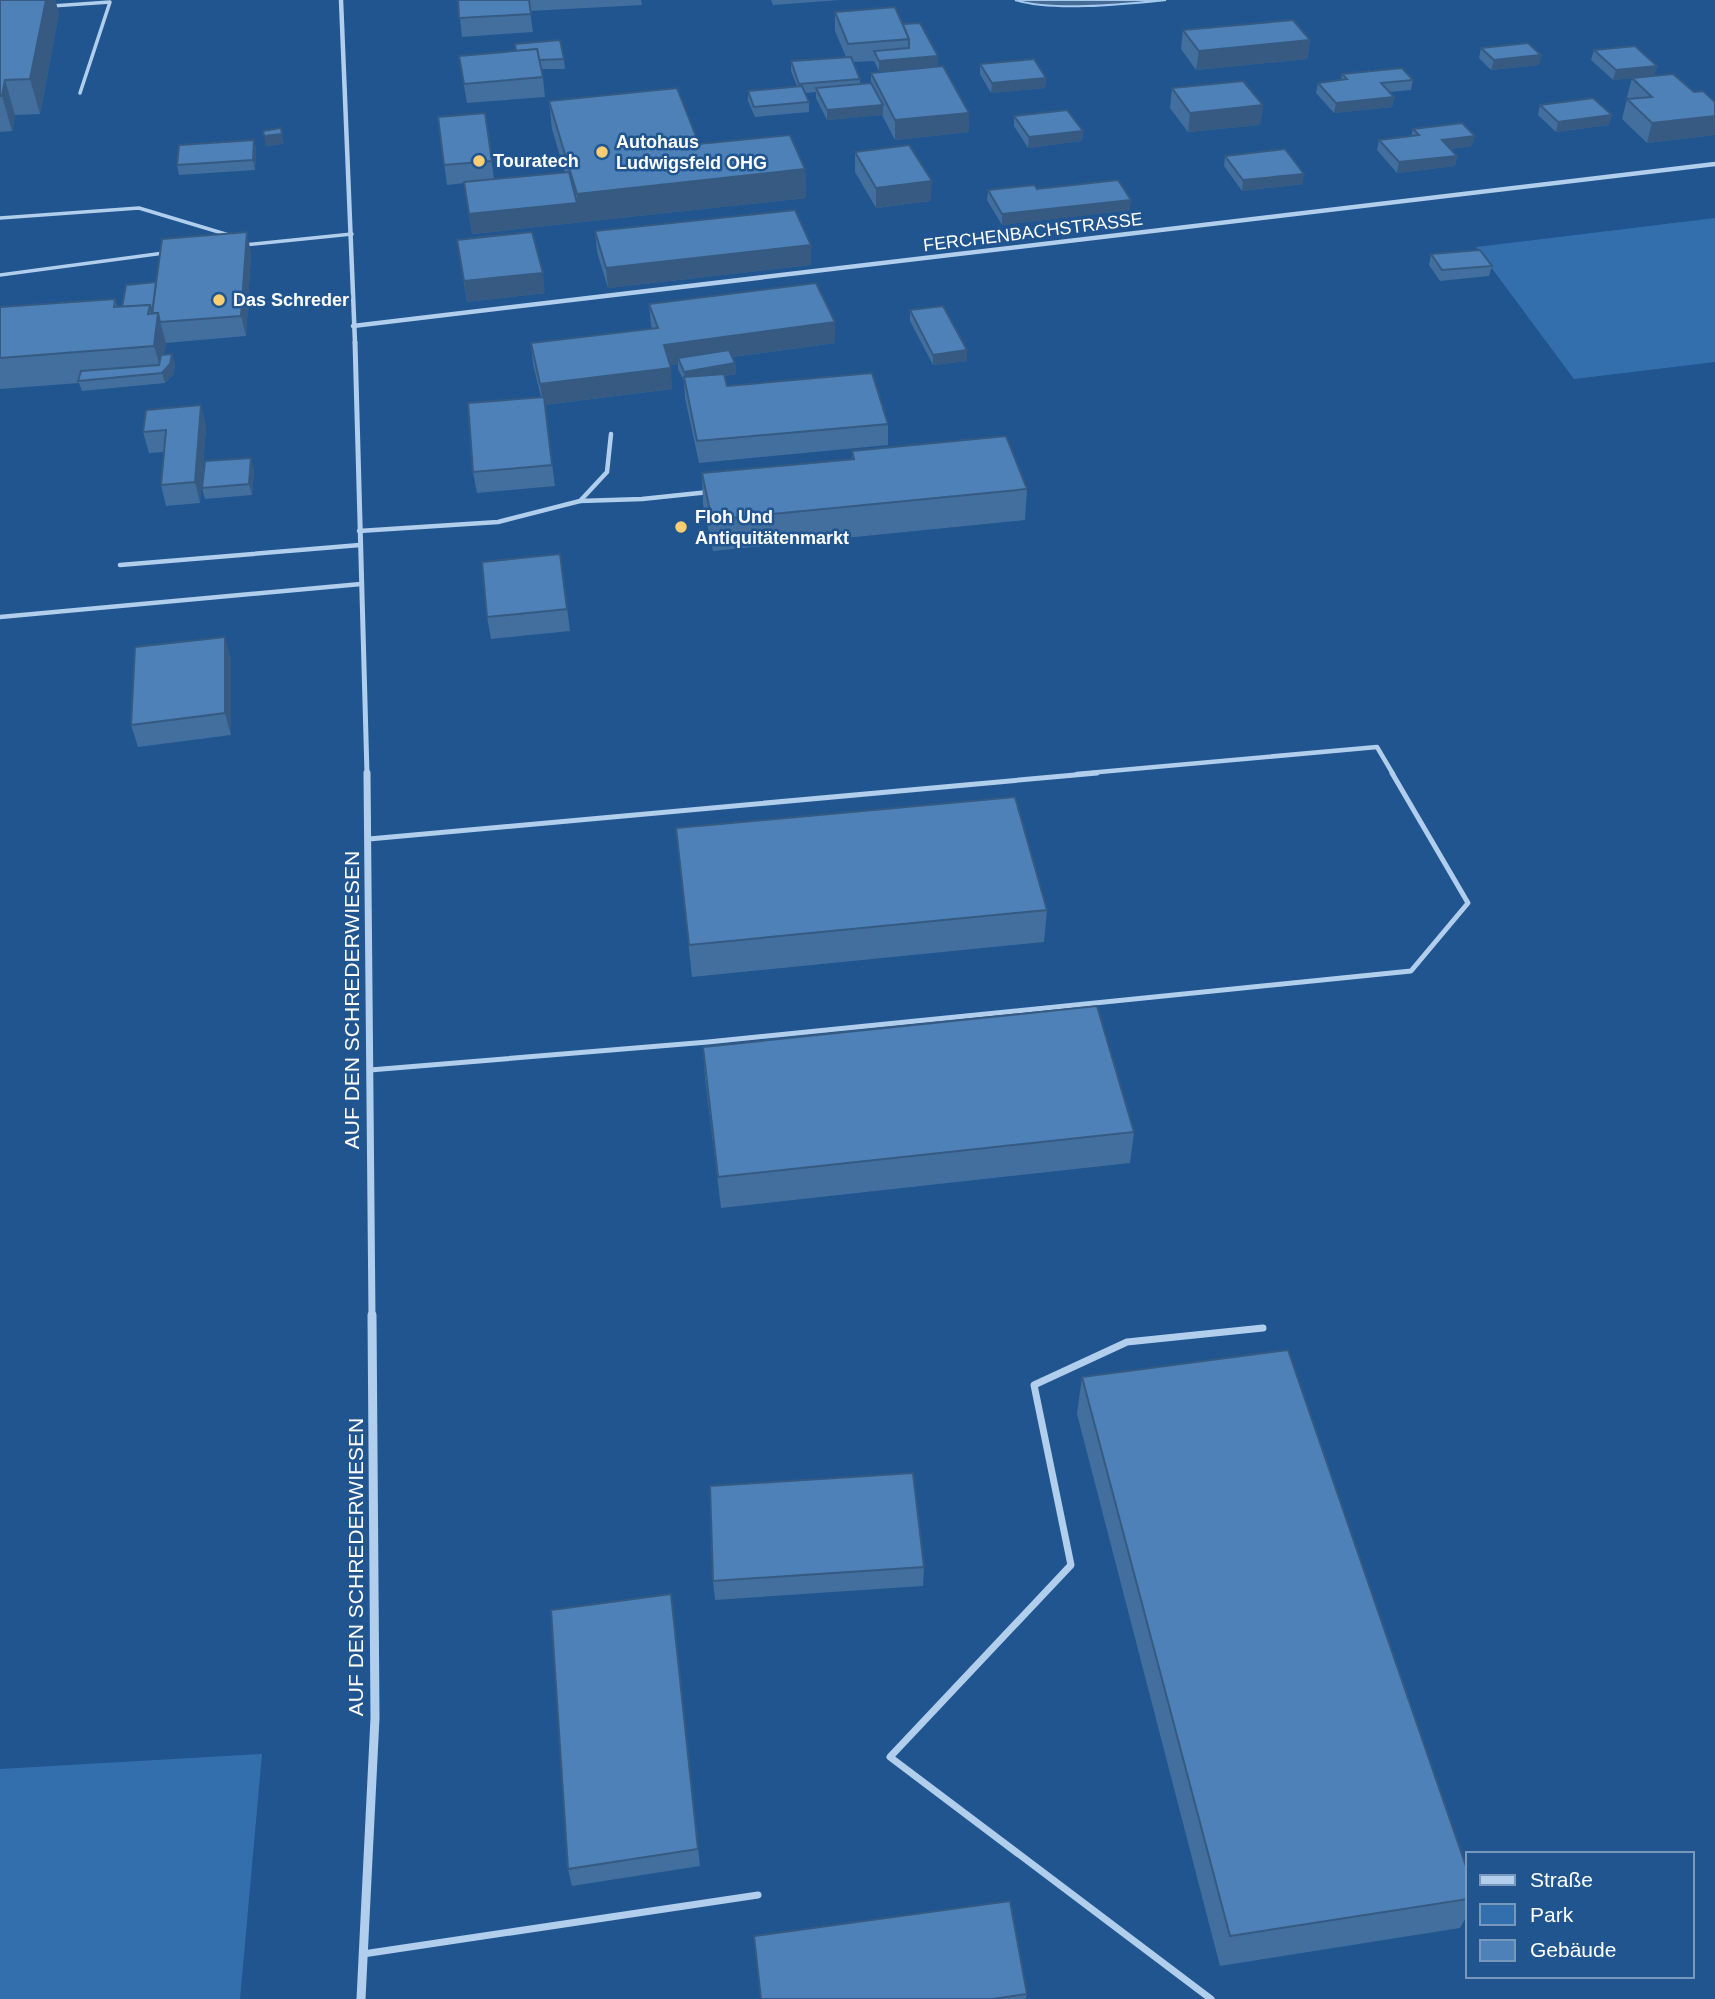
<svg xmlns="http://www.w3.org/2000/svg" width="1715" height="1999" viewBox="0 0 1715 1999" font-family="Helvetica,sans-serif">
<rect width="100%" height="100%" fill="#205590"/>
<g fill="#346fad">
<polygon points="1715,218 1715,362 1574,379 1476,247"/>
<polygon points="262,1754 240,1999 0,1999 0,1769"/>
</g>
<path fill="#456a94" stroke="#a4c9ee" stroke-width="2" d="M1015,0H1166C1126,4 1052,12 1015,0Z"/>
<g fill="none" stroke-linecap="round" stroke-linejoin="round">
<g stroke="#b1ceed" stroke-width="3.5">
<polyline points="52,6 110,2 80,93"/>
<polyline points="0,218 139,208 232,236"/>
<polyline points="244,245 352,234"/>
<polyline points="0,275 164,253"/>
</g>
<g stroke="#b1ceed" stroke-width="4.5">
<polyline points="580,501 642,499 709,492"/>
<polyline points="359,531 498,522 580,501 607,472 611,434"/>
<polyline points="120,565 360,545"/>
<polyline points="0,617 361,584"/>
<polyline points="1077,774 1377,747 1393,774"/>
</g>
<g stroke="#b1ceed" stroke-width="5">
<polyline points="369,839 1097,773"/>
<polyline points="370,1070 708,1042 1411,971 1468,903 1392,773"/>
</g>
<g stroke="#b1ceed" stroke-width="7">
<polyline points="363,1954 758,1895"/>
<polyline points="1211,1999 890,1757 1071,1565 1034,1385 1127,1342 1263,1328"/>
</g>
<g stroke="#b1ceed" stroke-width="4.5">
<polyline points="341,0 355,343"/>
<polyline points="353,326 1715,164"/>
</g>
<polyline stroke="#b1ceed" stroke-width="5" points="355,342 367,774"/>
<polyline stroke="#b1ceed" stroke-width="7" points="367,773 372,1317"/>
<polyline stroke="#b1ceed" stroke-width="9" points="361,1999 375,1718 372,1315"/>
</g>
<g fill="#426f9e">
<polygon points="0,0 55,0 59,13 40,114 15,115 12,131 0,132"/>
<polygon points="458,0 641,0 642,5 530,11 533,32 462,37"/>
<polygon points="771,0 840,0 773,5"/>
<polygon points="835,12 903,24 938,56 938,66 879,71 874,61 853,62 860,79 860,84 871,83 871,73 969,113 969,132 895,140 882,115 827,120 816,98 816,92 805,93 809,102 809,112 755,117 748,101 748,91 797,86 791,71 791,61 846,57 835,31"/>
<polygon points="1183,30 1310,40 1307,59 1196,70 1181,49"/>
<polygon points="1481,48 1541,55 1539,65 1491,70 1479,58"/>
<polygon points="1594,50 1657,66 1654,76 1715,102 1715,135 1647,143 1622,119 1627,99 1629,99 1627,97 1632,78 1613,80 1591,60"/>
<polygon points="459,56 564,59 565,69 542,69 545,97 467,103"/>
<polygon points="980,64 1046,78 1045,88 991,93 980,74"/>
<polygon points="1342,74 1413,80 1411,90 1390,92 1394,97 1392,107 1334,113 1316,93 1318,83 1341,80"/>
<polygon points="1172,88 1263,105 1260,125 1188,132 1170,108"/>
<polygon points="549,101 699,144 805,169 806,198 472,234 464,183 447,185 438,117 485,113 494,179 565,173 552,129"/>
<polygon points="1540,105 1612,115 1609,125 1556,132 1538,115"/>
<polygon points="1014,116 1083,131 1082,141 1028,148 1014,126"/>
<polygon points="1413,129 1472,146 1450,149 1457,156 1455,166 1397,173 1377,150 1379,140 1411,136"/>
<polygon points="254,140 256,150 255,170 179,175 177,165"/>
<polygon points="855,152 931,201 876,208 855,172"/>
<polygon points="1225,156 1303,184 1242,191 1224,166"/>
<polygon points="1037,189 1130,210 1002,225 987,200 988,190"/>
<polygon points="595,231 811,265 608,288 597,252"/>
<polygon points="457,240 545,293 467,302"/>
<polygon points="251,253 246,336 166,343 164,355 172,354 175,365 173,375 165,383 82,391 79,383 0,389 0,307 115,299 117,307 122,307 156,282"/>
<polygon points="1431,254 1492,266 1489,276 1440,281 1429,265"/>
<polygon points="649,304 835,322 835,343 732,357 735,363 736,374 725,376 727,386 888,424 888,445 699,463 685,398 684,381 678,369 678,364 670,365 672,389 544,405 555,486 477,493 473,472 541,397 533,364 531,343 652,329 651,325"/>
<polygon points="910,310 967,350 967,361 933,365 910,321"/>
<polygon points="201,405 206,427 200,503 166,506 161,485 164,452 149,453 143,432"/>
<polygon points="852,451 1027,489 1025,520 713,551 703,504 702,473 852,459"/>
<polygon points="254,469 252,495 205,499 202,488"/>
<polygon points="560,554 570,631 491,639 487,617"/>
<polygon points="231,659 231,735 138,747 131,725"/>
<polygon points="676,828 1047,910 1044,942 692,977"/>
<polygon points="703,1047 1134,1132 1130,1163 721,1208 705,1078"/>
<polygon points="1082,1377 1468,1872 1468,1914 1460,1928 1220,1966 1077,1414"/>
<polygon points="924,1567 923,1586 715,1600 713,1581"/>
<polygon points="671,1594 700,1866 572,1886 568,1869"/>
<polygon points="1027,1994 1026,1999 760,1999"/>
</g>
<g fill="#365a81">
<polygon points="46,0 55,0 59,13 40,114 30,79"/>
<polygon points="1310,40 1307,59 1196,70 1199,51"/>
<polygon points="1541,55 1539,65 1491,70 1494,60"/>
<polygon points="938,56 938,66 879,71 879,61"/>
<polygon points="1657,66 1654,76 1613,80 1616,70"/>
<polygon points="1046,78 1045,88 991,93 992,83"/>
<polygon points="5,80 15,115 12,131 2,96"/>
<polygon points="1394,97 1392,107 1334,113 1336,103"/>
<polygon points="883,105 883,115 827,120 827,110"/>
<polygon points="1263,105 1260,125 1188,132 1190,113"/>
<polygon points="969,113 969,132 895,140 895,120"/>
<polygon points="1612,115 1609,125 1556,132 1558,122"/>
<polygon points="1715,116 1715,135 1647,143 1652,123"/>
<polygon points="1083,131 1082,141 1028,148 1029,137"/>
<polygon points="282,134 284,144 266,147 264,136"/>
<polygon points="1475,136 1472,146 1440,150 1442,140"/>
<polygon points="254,140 256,150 255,170 253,160"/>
<polygon points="1457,156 1455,166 1397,173 1399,162"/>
<polygon points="805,169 806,198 472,234 469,214 577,203 577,194"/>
<polygon points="1304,174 1303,184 1242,191 1243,180"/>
<polygon points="932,181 931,201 876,208 876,188"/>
<polygon points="1131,200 1130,210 1002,225 1002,214"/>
<polygon points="247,232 251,253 246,336 241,316"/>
<polygon points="811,245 811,265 608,288 606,268"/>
<polygon points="543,273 545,293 467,302 464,281"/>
<polygon points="160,282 159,318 166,343 162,372 172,354 175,365 173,375 165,383 154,346"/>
<polygon points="835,322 835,343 680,364 678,358 678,364 665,366 664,345"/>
<polygon points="967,350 967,361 933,365 933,355"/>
<polygon points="735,363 736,374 685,382 684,372"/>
<polygon points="671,368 672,389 543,405 540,384"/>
<polygon points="201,405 206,427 200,503 195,482"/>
<polygon points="251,458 254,469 252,495 249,484"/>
<polygon points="225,637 231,659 231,735 225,713"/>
</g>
<g fill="#4d81b8" stroke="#365a81" stroke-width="2">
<polygon points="0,0 46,0 30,79 5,80 2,96 0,96"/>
<polygon points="458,0 529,0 531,14 459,18"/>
<polygon points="895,7 909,39 848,44 835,12"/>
<polygon points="1293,20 1310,40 1199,51 1183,30"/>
<polygon points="920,23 938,56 879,61 874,51 909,48 909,39 903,24"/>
<polygon points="560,40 564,59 539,60 537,49 516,51 515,44"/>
<polygon points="1528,43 1541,55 1494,60 1481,48"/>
<polygon points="1635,46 1657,66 1616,70 1594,50"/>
<polygon points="537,49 543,77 464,84 459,56"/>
<polygon points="851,57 860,79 799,84 791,61"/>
<polygon points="1034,59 1046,78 992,83 980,64"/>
<polygon points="943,66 969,113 895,120 871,73"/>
<polygon points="1402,68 1413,80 1381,83 1394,97 1336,103 1318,83 1347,79 1342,74"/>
<polygon points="1673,74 1694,92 1703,91 1715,102 1715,116 1652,123 1627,99 1652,97 1632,78"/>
<polygon points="1243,81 1263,105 1190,113 1172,88"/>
<polygon points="871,83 883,105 827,110 816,88"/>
<polygon points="802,86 809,102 754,107 748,91"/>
<polygon points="677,88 699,144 790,135 805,169 577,194 549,101"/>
<polygon points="1593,98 1612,115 1558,122 1540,105"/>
<polygon points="1067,110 1083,131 1029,137 1014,116"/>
<polygon points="485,113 492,161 444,165 438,117"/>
<polygon points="1462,123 1475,136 1442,140 1457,156 1399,162 1379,140 1419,135 1413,129"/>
<polygon points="281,128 282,134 264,136 263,131"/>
<polygon points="254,140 253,160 177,165 179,145"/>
<polygon points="909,145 932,181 876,188 855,152"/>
<polygon points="1285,149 1304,174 1243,180 1225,156"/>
<polygon points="569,172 577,203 469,214 464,182"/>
<polygon points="1118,180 1131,200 1002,214 988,190 1034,185 1037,189"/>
<polygon points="795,210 811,245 606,268 595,231"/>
<polygon points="247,232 241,316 160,322 158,313 152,313 162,239"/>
<polygon points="532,232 543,273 464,281 457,240"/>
<polygon points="1480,250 1492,266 1442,270 1431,254"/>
<polygon points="156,282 152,313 150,305 122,307 126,285"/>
<polygon points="816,283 835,322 664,345 671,368 540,384 531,343 658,328 649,304"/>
<polygon points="115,299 114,307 150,305 148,314 158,313 154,346 0,358 0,307"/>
<polygon points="943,306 967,350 933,355 910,310"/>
<polygon points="729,350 735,363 684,372 678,358"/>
<polygon points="172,354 170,364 162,373 78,381 81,371 159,365 161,355"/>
<polygon points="872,373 888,424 697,441 684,377 724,374 727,386"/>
<polygon points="544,397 552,465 473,472 468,403"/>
<polygon points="201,405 195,482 161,485 166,430 143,432 146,410"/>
<polygon points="1006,436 1027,489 712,520 702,473 854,459 852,451"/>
<polygon points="251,458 249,484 202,488 205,461"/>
<polygon points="560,554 567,609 487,617 482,562"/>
<polygon points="225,637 225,713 131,725 135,647"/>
<polygon points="1015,797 1047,910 689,945 676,828"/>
<polygon points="1097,1006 1134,1132 718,1177 703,1047"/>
<polygon points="1288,1350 1468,1872 1468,1899 1230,1936 1082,1377"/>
<polygon points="913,1473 924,1567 713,1581 710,1486"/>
<polygon points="671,1594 698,1849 568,1869 551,1610"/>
<polygon points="1010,1901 1027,1994 992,1999 761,1999 754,1936"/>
</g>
<g fill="#face71" stroke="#205590" stroke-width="2.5">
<circle cx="602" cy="152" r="7"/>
<circle cx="479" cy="161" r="7"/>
<circle cx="219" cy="300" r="7"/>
<circle cx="681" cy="527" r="7"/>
</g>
<g text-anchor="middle" stroke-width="5" stroke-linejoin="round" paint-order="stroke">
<g font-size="18" font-weight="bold" fill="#fff" stroke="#205590" text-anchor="start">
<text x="616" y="148">Autohaus<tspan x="616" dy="21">Ludwigsfeld OHG</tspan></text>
<text x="493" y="167">Touratech</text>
<text x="233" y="306">Das Schreder</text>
<text x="695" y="523">Floh Und<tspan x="695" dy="21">Antiquitätenmarkt</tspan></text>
</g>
<g font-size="18" fill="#fff" stroke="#205590">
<text transform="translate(1033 232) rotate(-7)" y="6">FERCHENBACHSTRASSE</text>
</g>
<g font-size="21" fill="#fff" stroke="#205590">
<text transform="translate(352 1000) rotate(-90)" y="7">AUF DEN SCHREDERWIESEN</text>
<text transform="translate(356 1567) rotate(-90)" y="7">AUF DEN SCHREDERWIESEN</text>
</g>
</g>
<rect x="1466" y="1852" width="228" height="126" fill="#205590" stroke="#7999bc" stroke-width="2"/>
<rect x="1480" y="1875" width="35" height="10" fill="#b1ceed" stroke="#7999bc" stroke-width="2"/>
<text x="1530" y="1887" font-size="21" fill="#ffffff">Straße</text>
<rect x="1480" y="1904" width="35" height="21" fill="#346fad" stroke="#7999bc" stroke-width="2"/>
<text x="1530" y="1922" font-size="21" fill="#ffffff">Park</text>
<rect x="1480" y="1940" width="35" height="21" fill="#4d81b8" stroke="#7999bc" stroke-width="2"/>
<text x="1530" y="1957" font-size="21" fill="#ffffff">Gebäude</text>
</svg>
